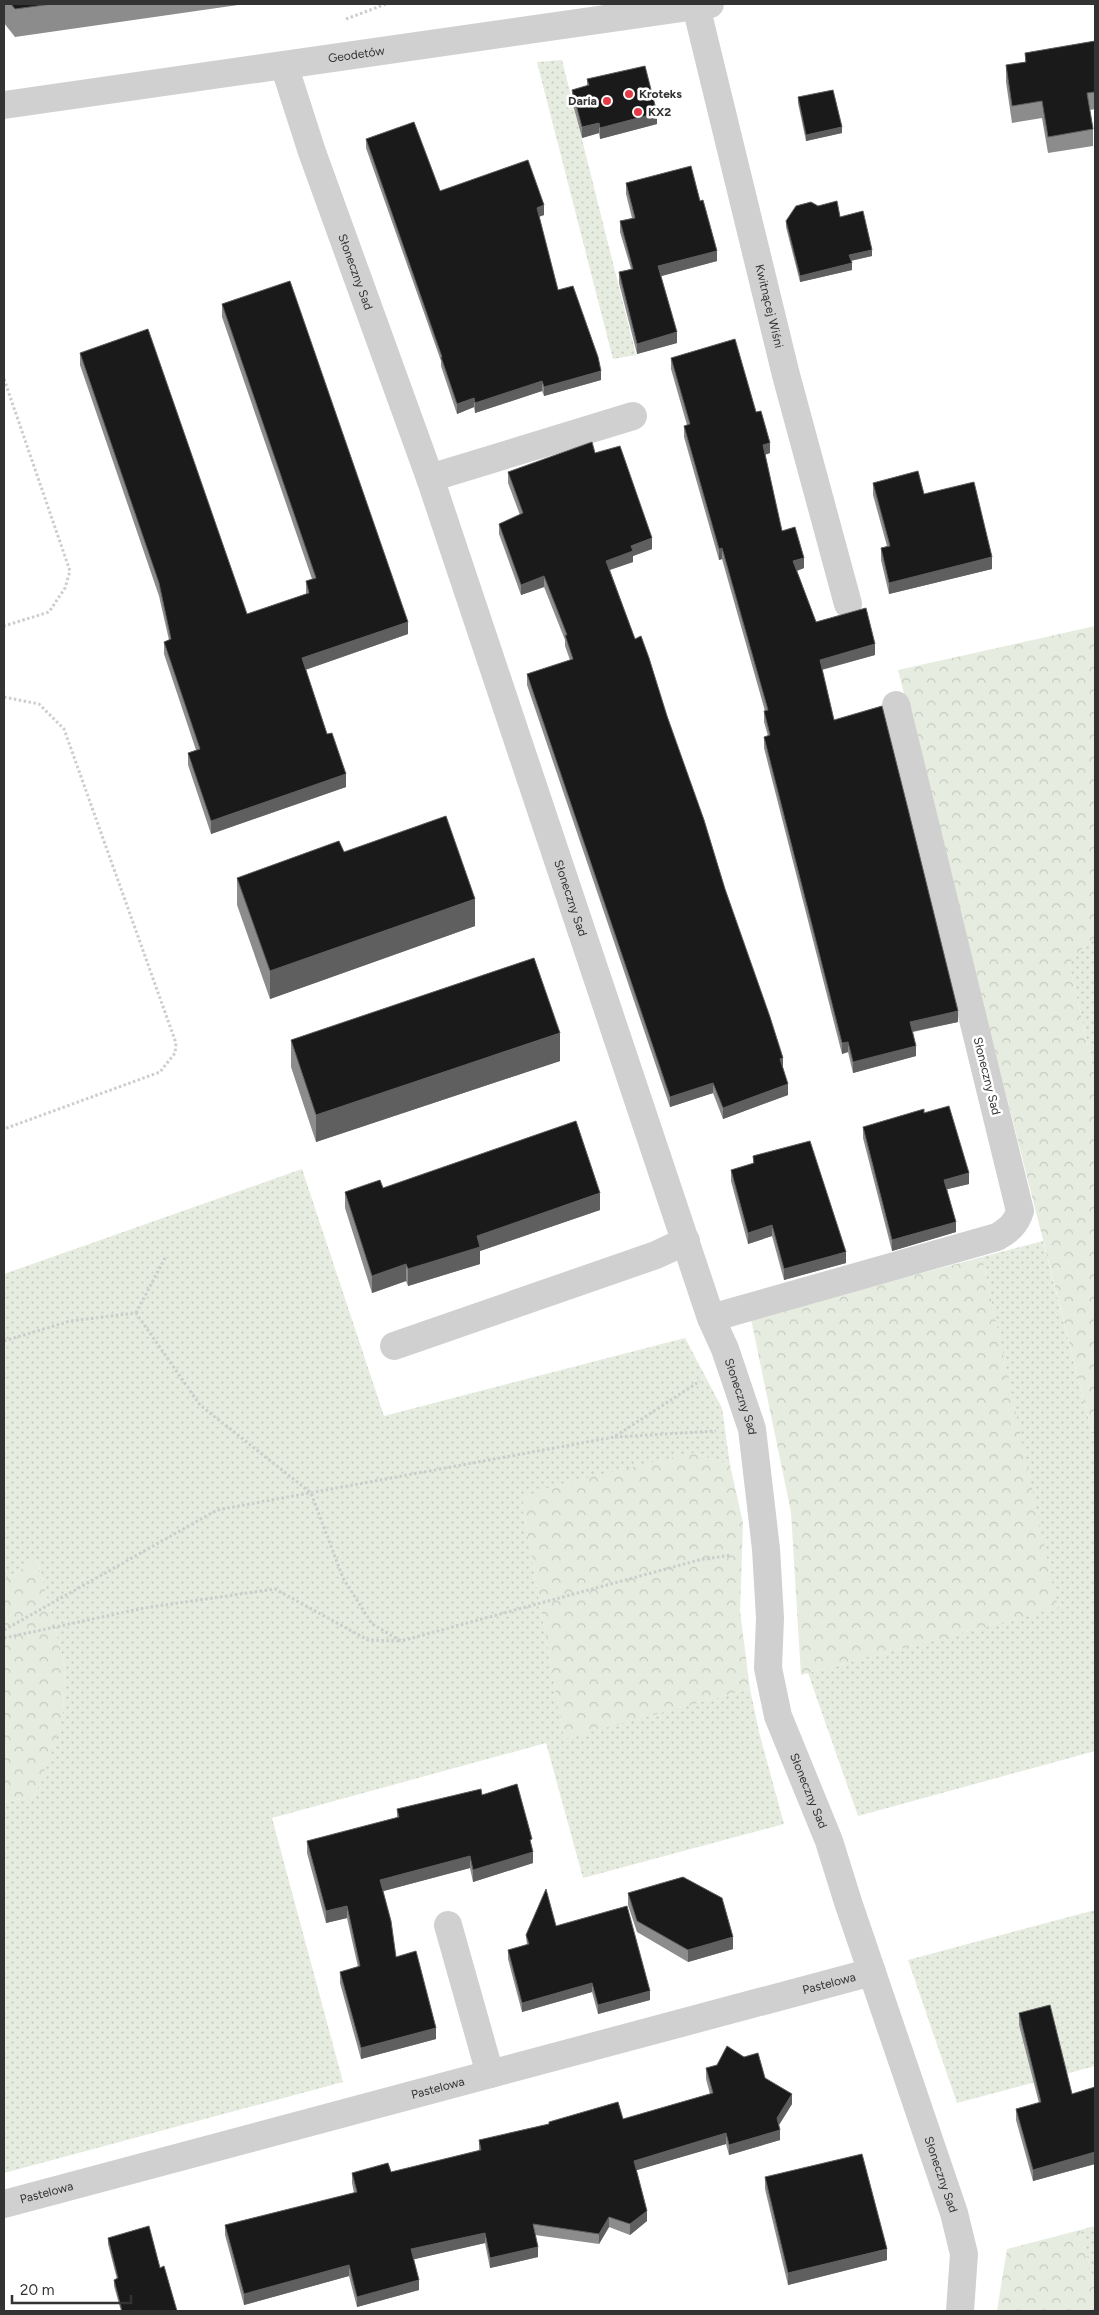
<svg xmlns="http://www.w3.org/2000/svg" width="1099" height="2315" viewBox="0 0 1099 2315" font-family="Figtree,sans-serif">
<defs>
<pattern id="grass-dots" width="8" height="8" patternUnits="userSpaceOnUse" patternTransform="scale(1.25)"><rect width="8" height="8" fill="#e6ecdf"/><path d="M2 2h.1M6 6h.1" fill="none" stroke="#c6cbc0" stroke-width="1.8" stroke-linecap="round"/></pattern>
<pattern id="forest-crowns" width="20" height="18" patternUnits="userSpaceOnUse" patternTransform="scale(1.25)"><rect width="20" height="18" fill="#e6ecdf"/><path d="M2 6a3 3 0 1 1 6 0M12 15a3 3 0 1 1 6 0" fill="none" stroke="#c6cbc0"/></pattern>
</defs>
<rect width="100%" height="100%" fill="#fff"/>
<g fill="url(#grass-dots)">
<polygon points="562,60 628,323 636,355 613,359 537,62"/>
<polygon points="1090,939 1095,940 1095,1076 1069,963"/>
<polygon points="302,1169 384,1416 685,1338 722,1408 730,1465 692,1453 521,1498 564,1738 750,1689 759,1732 784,1824 583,1878 546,1743 272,1818 343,2082 4,2173 4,1802 34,1797 54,1744 63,1712 65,1667 37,1559 4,1580 4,1274"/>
<polygon points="1043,1241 1095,1444 1095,1751 858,1816 808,1673 1057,1608 982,1257"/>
<polygon points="1095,1910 1095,2066 957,2103 908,1960"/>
<polygon points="1095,2226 1095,2287 1080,2230"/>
</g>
<g fill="url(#forest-crowns)">
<polygon points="1095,626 1095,940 1090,940 1069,963 1095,1076 1095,1444 898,670"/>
<polygon points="982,1257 1058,1608 801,1675 791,1512 751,1319"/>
<polygon points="692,1453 730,1465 743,1523 740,1611 750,1689 564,1739 521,1498 556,1485"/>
<polygon points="37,1559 65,1667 63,1712 55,1744 34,1797 4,1802 4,1580"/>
<polygon points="1080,2230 1095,2287 1095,2311 997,2311 1007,2249"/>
</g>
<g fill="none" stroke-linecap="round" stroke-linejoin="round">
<g stroke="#cdcdcd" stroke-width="3" stroke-dasharray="2.5 2.5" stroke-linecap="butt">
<polyline points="346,19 386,4"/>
<polyline points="4,379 70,571 65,588 49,612 4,626"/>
<polyline points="4,697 39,704 64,729 176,1043 175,1053 160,1072 4,1129"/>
<polyline points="136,1313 165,1258"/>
<polyline points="4,1341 70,1321 136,1313 200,1405 311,1493 343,1578 372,1624 401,1641 699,1560 731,1555"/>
<polyline points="615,1437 716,1431"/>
<polyline points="4,1630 217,1510 614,1437 700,1381"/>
<polyline points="4,1638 144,1608 275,1589 368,1640 400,1641"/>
</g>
<g stroke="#d0d0d0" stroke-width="28">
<path id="s1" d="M696,6L786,375L848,604"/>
<path id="s2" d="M284,65L312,152L430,478L711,1318L725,1349L752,1429L766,1549L770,1618L768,1668L778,1716L829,1841L848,1902L954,2213L964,2254L960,2311"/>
<path id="s3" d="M4,105L710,4"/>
<polyline points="430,478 633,416"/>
<path d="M711,1318L997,1237C1009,1230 1016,1224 1020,1211L896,705"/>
<polyline points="394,1346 656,1255 686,1241"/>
<polyline points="448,1925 490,2074"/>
<path id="s4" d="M4,2204L872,1972"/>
</g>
</g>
<g fill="#8c8c8c">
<polygon points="4,4 245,4 15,37 4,23"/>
<polygon points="1095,41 1095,109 1090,110 1093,129 1093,146 1048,153 1042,118 1012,123 1006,82 1006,65 1025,62 1025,53"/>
<polygon points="587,79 657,124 600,139 599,133 582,138 572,101 572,90 587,86"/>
<polygon points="798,97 842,133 806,141 798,103"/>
<polygon points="366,139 440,191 544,215 539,217 558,290 601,380 544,396 542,391 475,413 474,407 457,414 441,366 441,361 366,148"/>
<polygon points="626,183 717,261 661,276 677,343 637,354 619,283 619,272 631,269 620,232 620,221 632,218 626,194"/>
<polygon points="818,206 840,217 872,256 851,261 852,270 800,282 786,227 786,221"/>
<polygon points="222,304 408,634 305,670 327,734 346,787 211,834 188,765 188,753 196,750 164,654 164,642 169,640 159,596 80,365 80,353 247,614 306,594 306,581 312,579 222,317"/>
<polygon points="671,358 756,412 770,453 765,455 782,531 804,568 797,571 816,622 875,655 822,670 834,720 958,1022 913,1032 916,1056 853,1073 848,1052 842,1054 764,748 764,737 768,736 764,722 764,711 765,711 722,559 719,560 684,437 684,426 687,425 671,369"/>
<polygon points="595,453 652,549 633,556 633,562 610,570 635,639 667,716 725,889 783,1068 788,1095 723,1119 713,1093 670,1107 527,685 527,674 570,660 565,646 565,640 544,587 521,595 499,534 499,524 520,515 508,483 508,472"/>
<polygon points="873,483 924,494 992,569 889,594 881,560 881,548 887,546 873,495"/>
<polygon points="344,852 475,926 270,999 237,905 237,878"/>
<polygon points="291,1040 560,1061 316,1142 291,1067"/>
<polygon points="924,1113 969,1184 947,1189 956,1232 892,1251 863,1138 863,1127"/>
<polygon points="753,1156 846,1263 784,1280 772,1236 748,1244 731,1181 731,1170 753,1164"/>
<polygon points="383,1188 600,1210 480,1251 480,1264 408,1286 406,1281 372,1293 345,1208 345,1192"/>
<polygon points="482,1795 532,1848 533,1863 473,1882 470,1868 383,1891 396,1957 436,2039 361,2059 340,1983 340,1972 358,1967 347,1918 326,1923 307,1853 307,1841 397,1818 397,1809"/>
<polygon points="628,1893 733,1949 688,1962 637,1932 628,1905"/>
<polygon points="556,1926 650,2000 598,2014 592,1992 522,2012 508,1959 508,1950 527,1945 526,1935"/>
<polygon points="1019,2013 1072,2094 1095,2087 1095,2164 1033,2181 1016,2120 1016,2109 1039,2103 1019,2025"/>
<polygon points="706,2068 765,2078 792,2104 779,2125 780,2140 729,2155 726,2144 636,2170 647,2221 630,2235 609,2227 599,2244 535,2235 538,2257 490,2268 485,2243 414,2259 419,2290 357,2307 349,2276 244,2305 225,2235 225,2225 354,2193 352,2183 352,2173 391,2172 479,2151 479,2140 549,2124 549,2122 623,2119 710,2094 706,2079"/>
<polygon points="765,2177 887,2260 788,2285 765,2189"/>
<polygon points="108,2238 160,2268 177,2311 121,2311 114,2286 114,2280 117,2279 108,2244"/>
</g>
<g fill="#5f5f5f">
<polygon points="657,113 657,124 600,139 600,128"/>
<polygon points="599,123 599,133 582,138 582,127"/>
<polygon points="842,127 842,133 806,141 806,135"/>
<polygon points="544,205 544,215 537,217 537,208"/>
<polygon points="872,250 872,256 849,261 849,255"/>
<polygon points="717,251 717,261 658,277 658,266"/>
<polygon points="852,263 852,270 800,282 800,276"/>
<polygon points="677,332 677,343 637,354 637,344"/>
<polygon points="601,371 601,380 544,396 544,387"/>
<polygon points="542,381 542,391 475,413 475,403"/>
<polygon points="474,398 474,407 457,414 457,404"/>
<polygon points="770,443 770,453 763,455 763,445"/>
<polygon points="652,538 652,549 633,556 633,562 606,571 606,561 631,546"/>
<polygon points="722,548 722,559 719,560 719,549"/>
<polygon points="992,557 992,569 889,594 889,583"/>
<polygon points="804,558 804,568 793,572 793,561"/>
<polygon points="544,576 544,587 521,595 521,585"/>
<polygon points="408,622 408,634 302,671 302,658"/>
<polygon points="875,644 875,655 820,670 820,660"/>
<polygon points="346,774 346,787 211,834 211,821"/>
<polygon points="475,899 475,926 270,999 270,971"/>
<polygon points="958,1011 958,1022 910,1032 910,1022"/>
<polygon points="560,1033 560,1061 316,1142 316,1115"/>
<polygon points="848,1042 848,1052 842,1054 842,1043"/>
<polygon points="916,1046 916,1056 853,1073 853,1062"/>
<polygon points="783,1058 783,1068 780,1059"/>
<polygon points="713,1083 713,1093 670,1107 670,1097"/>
<polygon points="788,1084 788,1095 723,1119 723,1108"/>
<polygon points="969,1173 969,1184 944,1190 944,1180"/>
<polygon points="600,1193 600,1210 480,1251 480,1264 408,1286 408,1269 477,1236"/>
<polygon points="956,1222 956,1232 892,1251 892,1240"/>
<polygon points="772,1225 772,1236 748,1244 748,1233"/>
<polygon points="846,1252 846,1263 784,1280 784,1269"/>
<polygon points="406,1264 406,1281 372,1293 372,1276"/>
<polygon points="533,1852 533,1863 473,1882 473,1870"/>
<polygon points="470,1856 470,1868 380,1892 380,1880"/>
<polygon points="347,1906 347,1918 326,1923 326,1911"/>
<polygon points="733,1937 733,1949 688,1962 688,1950"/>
<polygon points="592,1983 592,1992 522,2012 522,2003"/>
<polygon points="650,1991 650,2000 598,2014 598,2005"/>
<polygon points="436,2028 436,2039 361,2059 361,2048"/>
<polygon points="792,2094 792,2104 777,2128 777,2118"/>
<polygon points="780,2130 780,2140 729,2155 729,2145"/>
<polygon points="726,2133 726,2144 634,2171 634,2161"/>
<polygon points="1095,2152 1095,2164 1033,2181 1033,2170"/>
<polygon points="647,2211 647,2221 630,2235 630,2224"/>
<polygon points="609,2217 609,2227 599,2244 599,2234"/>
<polygon points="485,2233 485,2243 411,2260 411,2249"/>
<polygon points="538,2247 538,2257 490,2268 490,2258"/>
<polygon points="887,2249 887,2260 788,2285 788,2273"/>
<polygon points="349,2265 349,2276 244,2305 244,2294"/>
<polygon points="419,2280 419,2290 357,2307 357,2297"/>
</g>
<g fill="#1a1a1a" stroke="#5f5f5f">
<polygon points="11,4 52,4 15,9"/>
<polygon points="1095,41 1095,92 1087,93 1093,129 1048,137 1042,101 1012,106 1006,65 1026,62 1025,53"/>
<polygon points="645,66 657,113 600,128 599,123 582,127 572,90 589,85 587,79"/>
<polygon points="833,90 842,127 806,135 798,97"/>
<polygon points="414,122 440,191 528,160 544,205 537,208 558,290 573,286 598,357 601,371 544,387 542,381 475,403 474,398 457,404 441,357 442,357 366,139"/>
<polygon points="691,166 700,201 703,200 717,251 658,266 677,332 637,344 619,272 633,269 620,221 635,218 626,183"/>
<polygon points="837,201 840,217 863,211 872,250 849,255 852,263 800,276 786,221 796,206 811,202 818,206"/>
<polygon points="290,281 408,622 302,658 327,734 332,733 346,774 211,821 188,753 200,749 164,642 171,639 159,583 80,353 148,329 247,614 309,593 306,581 316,578 222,304"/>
<polygon points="735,339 756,412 761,411 770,443 763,445 782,531 795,527 804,558 793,561 816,622 866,608 875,644 820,660 834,720 882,706 908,809 958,1011 910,1022 916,1046 853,1062 848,1042 842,1043 764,737 770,735 764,711 768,710 722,548 719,549 684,426 690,424 671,358"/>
<polygon points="592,442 595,453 620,446 652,538 631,546 633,551 606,561 635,639 641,636 649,658 667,716 704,820 725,889 770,1017 783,1058 780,1059 788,1084 723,1108 713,1083 670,1097 527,674 573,659 565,635 567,635 544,576 521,585 499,524 523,513 508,472"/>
<polygon points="918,471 924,494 974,482 992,557 889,583 881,548 890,546 873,483"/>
<polygon points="446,816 475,899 270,971 237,878 339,841 344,852"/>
<polygon points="534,958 560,1033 316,1115 291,1040"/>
<polygon points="949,1106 969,1173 944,1180 956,1222 892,1240 863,1127 924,1109 924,1113"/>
<polygon points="576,1121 600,1193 477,1236 480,1247 408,1269 406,1264 372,1276 345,1192 380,1180 383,1188"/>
<polygon points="810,1141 846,1252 784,1269 772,1225 748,1233 731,1170 754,1163 753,1156"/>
<polygon points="517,1784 532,1839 530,1840 533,1852 473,1870 470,1856 380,1880 391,1921 396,1957 416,1951 436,2028 361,2048 340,1972 360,1966 347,1906 326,1911 307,1841 399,1817 397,1809 481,1789 482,1795"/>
<polygon points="683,1877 722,1898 733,1937 688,1950 637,1921 628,1893"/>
<polygon points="546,1889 556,1926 627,1906 650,1991 598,2005 592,1983 522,2003 508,1950 529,1944 526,1935"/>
<polygon points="1050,2005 1072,2094 1095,2087 1095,2152 1033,2170 1016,2109 1041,2102 1019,2013"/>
<polygon points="727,2046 744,2057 758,2053 765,2078 792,2094 777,2118 780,2130 729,2145 726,2133 634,2161 647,2211 630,2224 609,2217 599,2234 533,2224 538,2247 490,2258 485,2233 411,2249 419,2280 357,2297 349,2265 244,2294 225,2225 357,2192 352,2173 388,2163 391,2172 481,2150 479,2140 549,2124 549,2122 618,2102 623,2119 713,2093 706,2068 717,2065"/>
<polygon points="862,2154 887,2249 788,2273 765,2177"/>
<polygon points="149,2226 160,2268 164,2266 177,2311 122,2311 114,2280 118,2278 108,2238"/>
</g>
<g fill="#e63946" stroke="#fff" stroke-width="2">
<circle cx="629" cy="94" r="5"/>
<circle cx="607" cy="101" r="5"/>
<circle cx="638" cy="112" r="5"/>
</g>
<g text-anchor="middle" stroke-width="5" stroke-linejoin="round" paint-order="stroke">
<g font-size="12" fill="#333" stroke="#fff">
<text dy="4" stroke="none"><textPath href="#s3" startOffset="356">Geodetów</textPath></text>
<text dy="4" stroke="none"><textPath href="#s2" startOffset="219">Słoneczny Sad</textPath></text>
<text dy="4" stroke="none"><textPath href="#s1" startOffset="309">Kwitnącej Wiśni</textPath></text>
<text dy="4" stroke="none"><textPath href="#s2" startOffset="881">Słoneczny Sad</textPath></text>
<text transform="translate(987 1076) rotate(76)" y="4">Słoneczny Sad</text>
<text dy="4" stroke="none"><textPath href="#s2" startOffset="1408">Słoneczny Sad</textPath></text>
<text dy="4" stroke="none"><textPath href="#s2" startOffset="1812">Słoneczny Sad</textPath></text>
<text dy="4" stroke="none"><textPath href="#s4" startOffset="854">Pastelowa</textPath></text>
<text dy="4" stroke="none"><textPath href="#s4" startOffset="449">Pastelowa</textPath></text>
<text dy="4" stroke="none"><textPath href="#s2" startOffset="2218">Słoneczny Sad</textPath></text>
<text dy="4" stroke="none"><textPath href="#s4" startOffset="44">Pastelowa</textPath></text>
</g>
<g font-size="12" font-weight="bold" fill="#333" stroke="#fff" text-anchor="start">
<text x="639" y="98">Kroteks</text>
<text x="597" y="105" text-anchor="end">Daria</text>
<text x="648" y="116">KX2</text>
</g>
</g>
<rect width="1099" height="2315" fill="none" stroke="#333333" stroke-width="10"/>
<path d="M12 2295v8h119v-8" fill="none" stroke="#333333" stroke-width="2.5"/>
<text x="20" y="2295" font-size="15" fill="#333333" stroke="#ffffff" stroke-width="4" paint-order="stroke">20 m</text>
</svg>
